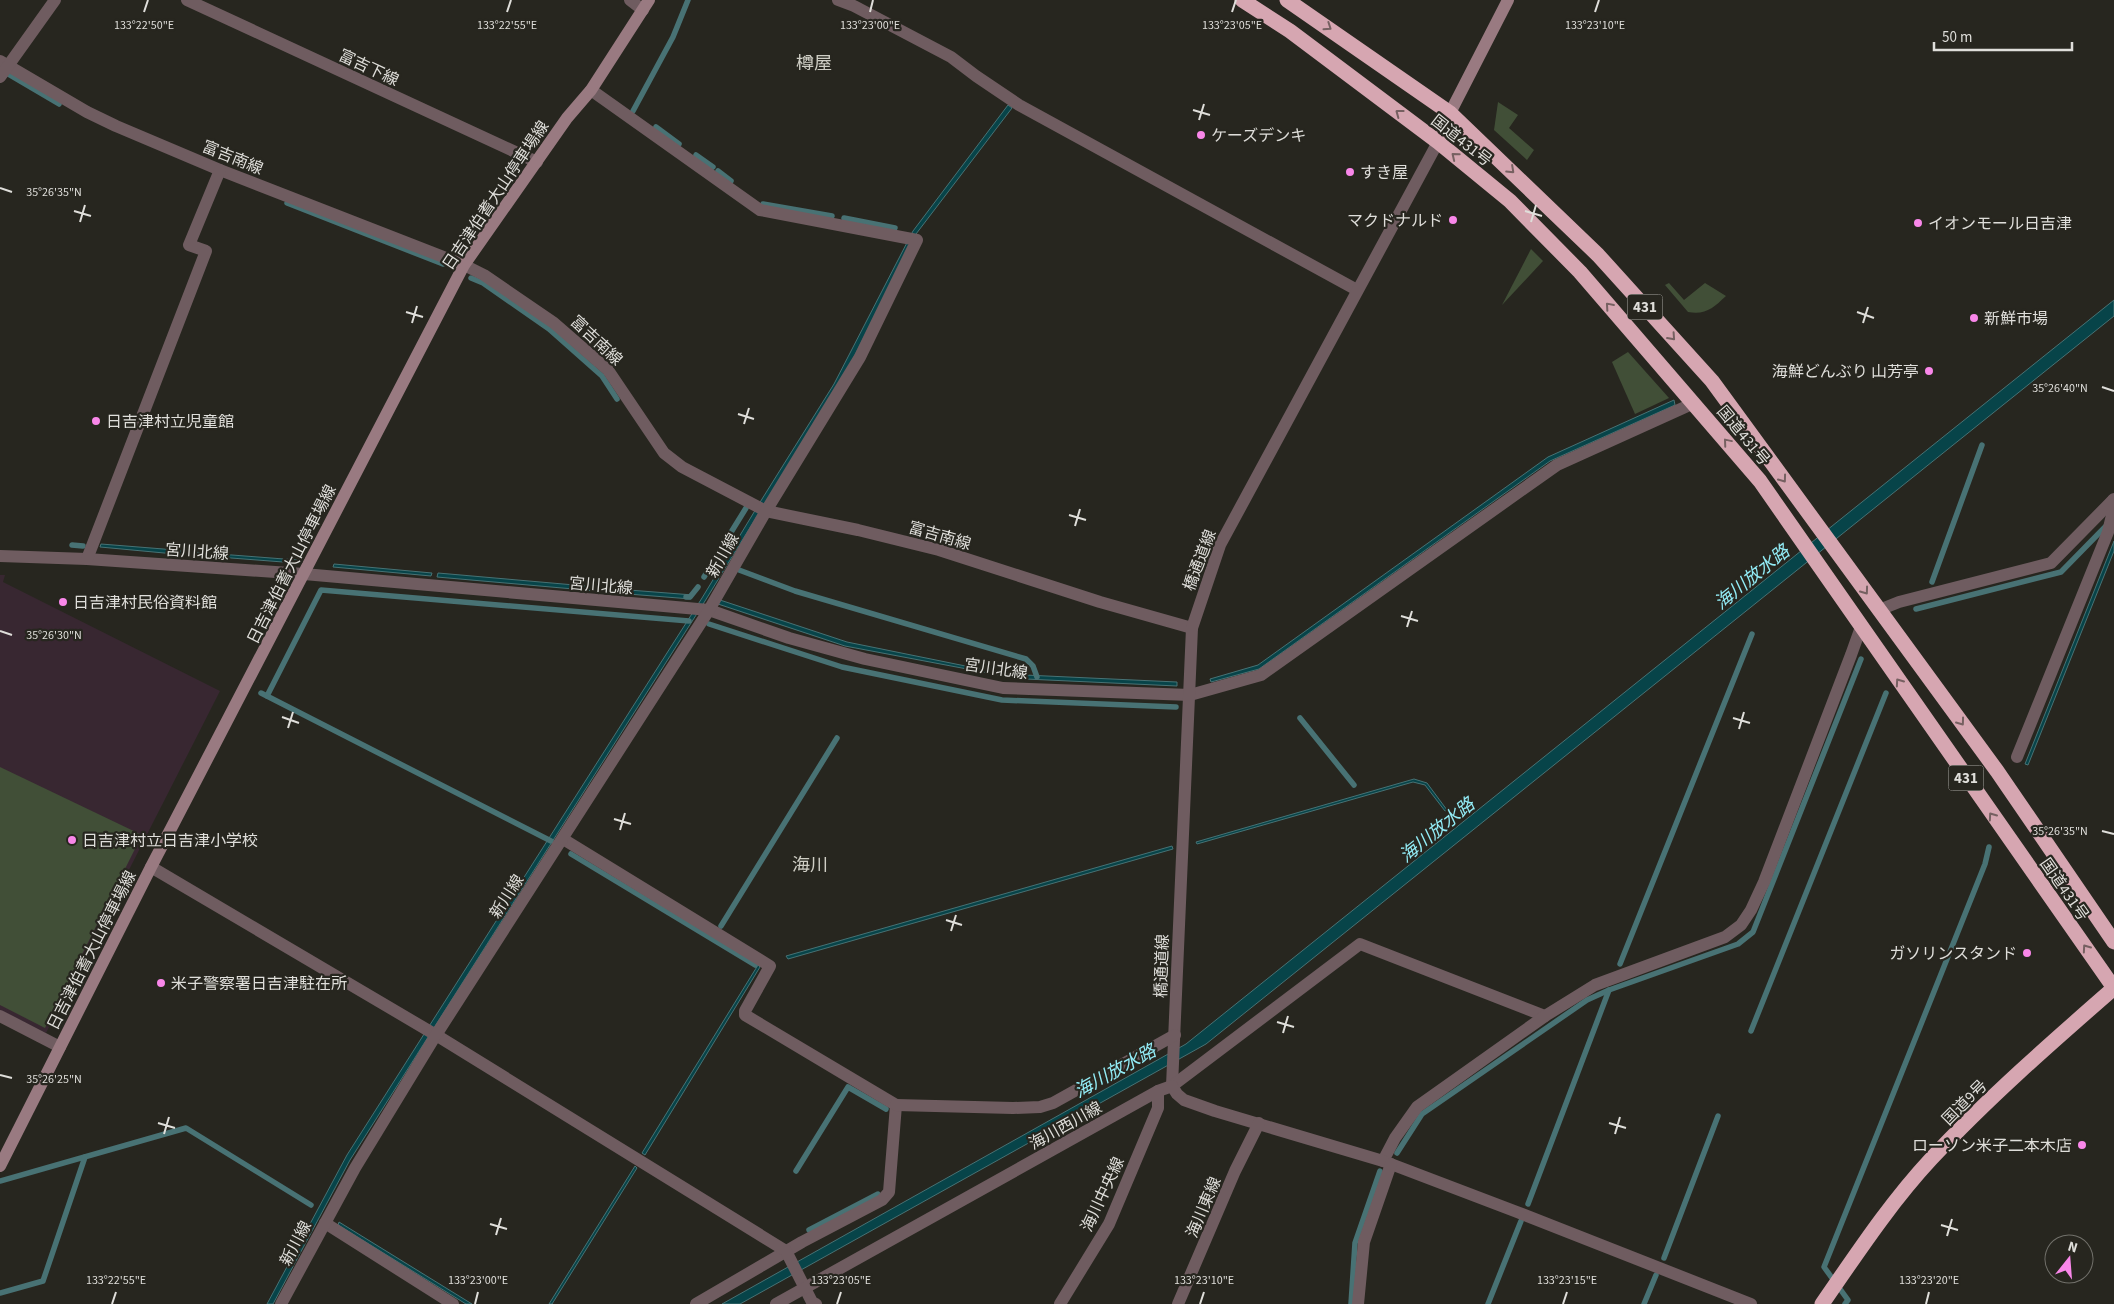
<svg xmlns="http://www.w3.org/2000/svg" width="2114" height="1304" viewBox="0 0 2114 1304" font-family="'Source Sans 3','Noto Sans JP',sans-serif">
<rect width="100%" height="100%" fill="#27261f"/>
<polygon fill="#382731" points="0,575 5,575 3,582 220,691 46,1033 0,1010"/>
<g fill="#414f37">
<polygon points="1498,102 1518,115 1509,128 1534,150 1527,160 1494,130"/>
<polygon points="1531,249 1543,261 1502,305"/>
<path d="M1669,283L1684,300L1705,283L1726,296C1713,308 1706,315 1688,312L1665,285Z"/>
<polygon points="1628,352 1669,398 1635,414 1612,362"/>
<polygon points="0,767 142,835 45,1028 0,1005"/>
</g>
<g fill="#074449" stroke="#487274">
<polygon points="1008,105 1012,108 916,234 851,363 705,601 350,1160 273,1304 267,1304 347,1155 702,598 762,499 834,384 913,231"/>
<polygon points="2114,300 2114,316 1206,1044 740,1304 722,1304 1186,1044"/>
<polygon points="1674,400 1675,405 1550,461 1259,669 1211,682 1210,679 1258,665 1548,457"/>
<polygon points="2114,541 2114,551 2028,765 2025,764"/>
<polygon points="101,544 176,550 175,554 100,547"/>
<polygon points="180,551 297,560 296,563 179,554"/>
<polygon points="334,564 432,573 431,576 333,567"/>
<polygon points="438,573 620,589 619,593 437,577"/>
<polygon points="629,590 693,595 691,599 628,594"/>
<polygon points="720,600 847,642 1005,674 1019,675 1020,679 845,646 718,604"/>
<polygon points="1025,675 1177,682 1177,686 1026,679"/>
<polygon points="1414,779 1427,783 1447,810 1445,811 1425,785 1413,782 1197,844 1196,842"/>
<polygon points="1172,846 1173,849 788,959 786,956"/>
<polygon points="758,965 760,967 645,1155 642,1153"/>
<polygon points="635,1166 637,1168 552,1304 549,1304"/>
<polygon points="339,1222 472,1304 466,1304 338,1225"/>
</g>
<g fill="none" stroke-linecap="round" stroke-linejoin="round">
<g stroke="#487274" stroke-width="5.5">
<polyline points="8,74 59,104"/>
<polyline points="633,111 673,37 688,0"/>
<polyline points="656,127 679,144"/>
<polyline points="696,155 713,167"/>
<polyline points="718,171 731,181"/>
<polyline points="287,203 443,264"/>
<polyline points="763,204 832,216"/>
<polyline points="844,218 895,228"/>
<polyline points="471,278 483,283 549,329 602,376 617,399"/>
<polyline points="72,545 83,546"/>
<polyline points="717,555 746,508"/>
<polyline points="739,570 795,591 1026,659 1033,666 1037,677"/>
<polyline points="704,577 710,567"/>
<polyline points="1932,582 1982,445"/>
<polyline points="686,597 690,597 698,587"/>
<polyline points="1916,609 2061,572 2107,525"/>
<polyline points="709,624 842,667 1002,700 1176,707"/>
<polyline points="261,693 551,841"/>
<polyline points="267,696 321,590 689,621"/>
<polyline points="1300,718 1354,785"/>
<polyline points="571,854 755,965"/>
<polyline points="721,926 837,738"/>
<polyline points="1620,964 1752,634"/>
<polyline points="1751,1031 1886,693"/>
<polyline points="1397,1153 1422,1114 1587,1000 1609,990 1738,944 1753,932 1861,659"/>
<polyline points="796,1171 848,1087 886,1109"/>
<polyline points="0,1181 186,1128 311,1205"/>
<polyline points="1528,1204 1609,990"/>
<polyline points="809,1230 878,1194"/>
<polyline points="1664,1258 1718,1116"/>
<polyline points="0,1293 43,1281 85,1157"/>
<polyline points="1351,1304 1355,1243 1380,1171"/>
<polyline points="1488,1304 1521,1221"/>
<polyline points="1644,1304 1656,1275"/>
<polyline points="1845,1304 1848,1300 1824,1267 1985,864 1989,847"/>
</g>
<g stroke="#6f5c60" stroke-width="12">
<polyline points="187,0 537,162"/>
<polyline points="630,0 643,10"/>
<polyline points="838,0 854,6 951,57 976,76 1019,105 1357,290"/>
<polyline points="0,61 87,112 116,126 220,170 464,265 484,275 554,323 608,370 664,453 682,467 766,511 858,530 939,550 1100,602 1192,628"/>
<polyline points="0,77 55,0"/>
<polyline points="0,556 87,559 304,574 709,610 789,638 865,659 1003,688 1190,695 1261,675 1557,465 1694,403"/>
<polyline points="87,559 206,251 189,245 220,170"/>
<polyline points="1879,610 1899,602 2051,563 2114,499"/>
<polyline points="2017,757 2108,532 2113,511 2113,500"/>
<polyline points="563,839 770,966 745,1011 745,1015 896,1105 889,1192 882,1200 802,1242 696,1304"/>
<polyline points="151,867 436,1035 786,1251 812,1302 816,1304"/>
<polyline points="0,1016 60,1047"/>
<polyline points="1172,1086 1192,628 1220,545 1438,142"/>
<polyline points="1172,1086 1360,944 1545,1016"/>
<polyline points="896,1105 1013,1108 1040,1107 1053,1103 1175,1035"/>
<polyline points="1383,1161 1395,1138 1417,1107 1545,1016 1595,985 1725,937 1741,925 1751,910 1764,882 1851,655 1861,627"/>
<polyline points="325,1223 453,1304"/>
<polyline points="281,1304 355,1168 436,1035 709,610 766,511 860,357 917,240 760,210 591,90"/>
<polyline points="776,1304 1158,1091 1172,1086 1177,1094 1184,1100 1215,1111 1383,1161 1517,1212 1751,1304"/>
<polyline points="1060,1304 1109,1224 1158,1108 1158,1091"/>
<polyline points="1178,1304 1235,1171 1259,1123"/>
<polyline points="1358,1304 1364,1242 1391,1164"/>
</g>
<g stroke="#997a81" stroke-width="12">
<polyline points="1438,142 1450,113 1508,0"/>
<polyline points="0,1166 151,867 464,265 567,118 591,90 649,0"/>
</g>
<g stroke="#d6a6b1" stroke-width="15">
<polyline points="1242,0 1290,31 1438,142 1510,201 1580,272 1760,481 2114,988"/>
<polyline points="1287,0 1450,113 1598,255 1712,381 1997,771 2114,942"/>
<path d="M1822,1304C1856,1255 1890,1203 1931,1159C1988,1098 2051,1043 2114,988"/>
</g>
</g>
<defs><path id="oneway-chevron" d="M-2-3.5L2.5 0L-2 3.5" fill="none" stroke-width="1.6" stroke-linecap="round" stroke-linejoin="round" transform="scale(1.25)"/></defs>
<g stroke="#766061">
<use href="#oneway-chevron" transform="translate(1328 27) rotate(34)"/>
<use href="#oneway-chevron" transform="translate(1399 113) rotate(-143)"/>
<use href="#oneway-chevron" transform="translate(1455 156) rotate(-141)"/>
<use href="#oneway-chevron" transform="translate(1511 170) rotate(43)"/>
<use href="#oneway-chevron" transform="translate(1609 306) rotate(-131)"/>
<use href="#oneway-chevron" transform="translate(1672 337) rotate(48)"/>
<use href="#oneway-chevron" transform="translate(1727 442) rotate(-130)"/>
<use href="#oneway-chevron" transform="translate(1783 479) rotate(54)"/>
<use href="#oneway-chevron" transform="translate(1865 591) rotate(54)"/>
<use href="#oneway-chevron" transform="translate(1899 682) rotate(-125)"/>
<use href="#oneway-chevron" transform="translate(1961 722) rotate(54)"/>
<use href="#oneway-chevron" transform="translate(1992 816) rotate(-125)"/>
<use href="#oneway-chevron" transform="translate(2086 948) rotate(-125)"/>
</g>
<path fill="none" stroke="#dfdeda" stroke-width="2" d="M144,12L148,0M507,12L511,0M870,12L873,0M1232,12L1236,0M1595,12L1599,0M1193,110L1210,115M1199,120L1204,104M0,188L12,192M74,211L91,216M1525,211L1542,216M80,222L85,205M1531,222L1536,205M406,312L423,317M1857,312L1874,318M412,323L417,306M1863,323L1868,307M2102,387L2114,391M738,414L754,419M744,424L749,408M1069,515L1086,520M1075,526L1080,509M1401,616L1418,621M1407,627L1412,611M0,631L12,635M282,717L299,723M1733,718L1750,723M288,728L293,712M1739,729L1744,712M614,819L631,824M620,830L625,813M2102,831L2114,834M946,920L962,925M951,931L956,915M1277,1022L1294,1027M1283,1033L1288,1016M0,1075L12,1078M158,1123L175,1128M1609,1123L1626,1128M164,1134L169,1117M1615,1134L1620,1117M490,1224L507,1229M1941,1225L1958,1230M496,1235L501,1218M1947,1236L1952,1219M112,1304L116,1292M475,1304L478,1292M837,1304L841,1292M1200,1304L1204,1292M1563,1304L1567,1292M1926,1304L1929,1292"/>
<g fill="#f987e9" stroke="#27261f" stroke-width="2">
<circle cx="1201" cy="135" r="5"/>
<circle cx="1350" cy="172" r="5"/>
<circle cx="1453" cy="220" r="5"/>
<circle cx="1918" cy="223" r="5"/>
<circle cx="1974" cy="318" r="5"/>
<circle cx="1929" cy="371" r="5"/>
<circle cx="96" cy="421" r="5"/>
<circle cx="63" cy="602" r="5"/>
<circle cx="72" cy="840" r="5"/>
<circle cx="2027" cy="953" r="5"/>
<circle cx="161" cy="983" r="5"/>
<circle cx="2082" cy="1145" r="5"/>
</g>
<g text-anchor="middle" stroke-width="4.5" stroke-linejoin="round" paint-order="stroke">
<g fill="#27261f" stroke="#a8a7a2" stroke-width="1">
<rect x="1627.5" y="294.5" width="35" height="25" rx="4"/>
<rect x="1948.5" y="765.5" width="35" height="25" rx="4"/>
</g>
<g font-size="15" font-weight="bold" fill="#dfdeda">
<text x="1645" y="312">431</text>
<text x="1966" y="783">431</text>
</g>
<g font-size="16" fill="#dfdeda" stroke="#27261f">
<text transform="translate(369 67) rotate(25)" y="6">富吉下線</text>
<text transform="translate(1462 140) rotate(38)" y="6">国道431号</text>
<text transform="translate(233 157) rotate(22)" y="6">富吉南線</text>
<text transform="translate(495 195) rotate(-56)" y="6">日吉津伯耆大山停車場線</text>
<text transform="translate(597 340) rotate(43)" y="6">富吉南線</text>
<text transform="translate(1744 435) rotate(50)" y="6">国道431号</text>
<text transform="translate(940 535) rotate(16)" y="6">富吉南線</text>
<text transform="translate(197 551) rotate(4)" y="6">宮川北線</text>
<text transform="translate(722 555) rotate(-60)" y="6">新川線</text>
<text transform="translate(1199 560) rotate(-69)" y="6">橋通道線</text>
<text transform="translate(291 564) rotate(-63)" y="6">日吉津伯耆大山停車場線</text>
<text transform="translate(601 585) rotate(5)" y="6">宮川北線</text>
<text transform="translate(996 668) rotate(8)" y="6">宮川北線</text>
<text transform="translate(2065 889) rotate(55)" y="6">国道431号</text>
<text transform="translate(506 896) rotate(-57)" y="6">新川線</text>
<text transform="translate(91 950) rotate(-63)" y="6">日吉津伯耆大山停車場線</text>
<text transform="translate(1161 966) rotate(-88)" y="6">橋通道線</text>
<text transform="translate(1964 1102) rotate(-45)" y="6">国道9号</text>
<text transform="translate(1065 1125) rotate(-29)" y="6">海川西川線</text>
<text transform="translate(1102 1194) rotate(-65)" y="6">海川中央線</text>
<text transform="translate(1203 1207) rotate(-67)" y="6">海川東線</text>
<text transform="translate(295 1243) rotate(-62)" y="6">新川線</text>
</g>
<g font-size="16" fill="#dfdeda" stroke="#27261f" text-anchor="start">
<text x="1211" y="141">ケーズデンキ</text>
<text x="1360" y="178">すき屋</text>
<text x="1443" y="226" text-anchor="end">マクドナルド</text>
<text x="1928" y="229">イオンモール日吉津</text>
<text x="1984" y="324">新鮮市場</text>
<text x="1919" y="377" text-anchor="end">海鮮どんぶり 山芳亭</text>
<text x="106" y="427">日吉津村立児童館</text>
<text x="73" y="608">日吉津村民俗資料館</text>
<text x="82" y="846">日吉津村立日吉津小学校</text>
<text x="2017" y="959" text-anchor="end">ガソリンスタンド</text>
<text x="171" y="989">米子警察署日吉津駐在所</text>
<text x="2072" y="1151" text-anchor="end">ローソン米子二本木店</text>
</g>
<g font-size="18" fill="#cfcec5" stroke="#27261f">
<text x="814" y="69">樽屋</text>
<text x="810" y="871">海川</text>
</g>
<g font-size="18" font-style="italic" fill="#93edf7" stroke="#27261f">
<text transform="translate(1752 577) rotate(-39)" y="6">海川放水路</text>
<text transform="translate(1437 830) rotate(-39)" y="6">海川放水路</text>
<text transform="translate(1115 1071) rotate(-29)" y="6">海川放水路</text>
</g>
</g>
<g font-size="12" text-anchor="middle" fill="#dfdeda" stroke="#27261f" stroke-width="4.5" stroke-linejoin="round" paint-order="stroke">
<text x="144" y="29">133°22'50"E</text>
<text x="507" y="29">133°22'55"E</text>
<text x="870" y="29">133°23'00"E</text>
<text x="1232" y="29">133°23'05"E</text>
<text x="1595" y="29">133°23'10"E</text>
<text x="54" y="196">35°26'35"N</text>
<text x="2060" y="392">35°26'40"N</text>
<text x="54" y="639">35°26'30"N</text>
<text x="2060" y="835">35°26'35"N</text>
<text x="54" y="1083">35°26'25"N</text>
<text x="116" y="1284">133°22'55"E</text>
<text x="478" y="1284">133°23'00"E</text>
<text x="841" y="1284">133°23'05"E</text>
<text x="1204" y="1284">133°23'10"E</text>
<text x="1567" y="1284">133°23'15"E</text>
<text x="1929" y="1284">133°23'20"E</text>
</g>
<g transform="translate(2069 1259) rotate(17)"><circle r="24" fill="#27261f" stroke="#71706a"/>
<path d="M0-4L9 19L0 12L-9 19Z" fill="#f987e9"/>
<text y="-8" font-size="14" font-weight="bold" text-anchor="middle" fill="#dfdeda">N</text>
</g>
<path d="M1934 42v8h138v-8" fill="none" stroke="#dfdeda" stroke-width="2.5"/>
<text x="1942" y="42" font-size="15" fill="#dfdeda" stroke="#27261f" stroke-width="4" paint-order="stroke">50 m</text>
</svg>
